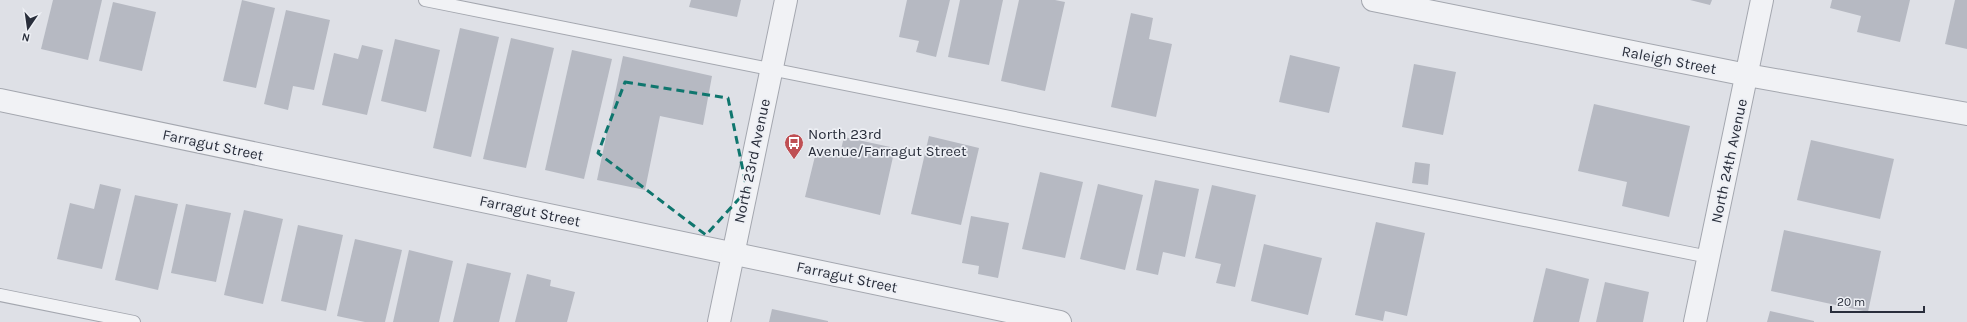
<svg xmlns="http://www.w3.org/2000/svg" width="1967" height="322" viewBox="0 0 1967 322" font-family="Karla,sans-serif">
<rect width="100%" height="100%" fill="#dee0e6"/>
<g fill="#b6b9c2">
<polygon points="53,0 102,0 88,60 41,49"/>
<polygon points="242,0 275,8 256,88 223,81"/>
<polygon points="691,0 741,0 737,17 689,7"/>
<polygon points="907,0 950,0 936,57 916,52 919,41 899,37"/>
<polygon points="960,0 1003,0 989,65 948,57"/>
<polygon points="1019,0 1055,0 1065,2 1045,91 1001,81"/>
<polygon points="1690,0 1712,0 1710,5"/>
<polygon points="1832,0 1910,0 1900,42 1857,32 1861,16 1830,8"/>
<polygon points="1955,0 1967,0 1967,49 1945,44"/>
<polygon points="113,2 156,12 142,71 99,61"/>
<polygon points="286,10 330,20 314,90 293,86 288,110 264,104"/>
<polygon points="1131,13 1153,18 1149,39 1172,44 1156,117 1111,107"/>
<polygon points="460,28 499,37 471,157 433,148"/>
<polygon points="511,38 554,48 526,168 483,159"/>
<polygon points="395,39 440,50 426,112 381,101"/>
<polygon points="362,45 383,50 367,115 322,105 334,53 358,59"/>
<polygon points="572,50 612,59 584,179 545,170"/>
<polygon points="1290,55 1340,67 1329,113 1279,102"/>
<polygon points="623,56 712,76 703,125 660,116 645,190 597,180"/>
<polygon points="1414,64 1456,72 1443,135 1402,127"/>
<polygon points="1594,104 1690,126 1669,217 1622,206 1627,182 1578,171"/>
<polygon points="929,136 979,148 961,225 911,214"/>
<polygon points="844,137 895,148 880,215 805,197 817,148 840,154"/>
<polygon points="1811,140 1894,159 1880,219 1797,200"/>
<polygon points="1415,162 1430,164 1428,185 1412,183"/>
<polygon points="1040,172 1083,182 1065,258 1022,249"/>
<polygon points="1155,180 1199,189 1185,257 1163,252 1158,275 1136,270"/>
<polygon points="100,184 121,189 102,269 57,259 70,203 94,209"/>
<polygon points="1098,184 1143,195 1125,270 1080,259"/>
<polygon points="1212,185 1256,195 1235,287 1216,283 1221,264 1195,258"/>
<polygon points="135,195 178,204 158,290 115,280"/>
<polygon points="186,204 231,213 216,282 171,273"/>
<polygon points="244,210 283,219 263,304 224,295"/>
<polygon points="971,216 1009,223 998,278 978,274 979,266 962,263"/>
<polygon points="1376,222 1425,233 1407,316 1385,311 1383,321 1355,315"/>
<polygon points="298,225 343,235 326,311 281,301"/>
<polygon points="1784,230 1881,251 1868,312 1771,291"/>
<polygon points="355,239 402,250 385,322 365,322 337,316"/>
<polygon points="1264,244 1322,258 1308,315 1251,301"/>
<polygon points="409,250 453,261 439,322 393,322"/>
<polygon points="467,263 511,273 499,322 453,322"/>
<polygon points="1546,268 1589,279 1579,322 1533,322"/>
<polygon points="527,274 551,280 550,286 575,292 567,322 515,322"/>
<polygon points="1605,282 1649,292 1643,322 1596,322"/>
<polygon points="772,309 828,321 828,322 769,322"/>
<polygon points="1770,311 1814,321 1814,322 1767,322"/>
</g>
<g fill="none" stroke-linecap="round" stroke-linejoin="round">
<defs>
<g id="lane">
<polyline points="425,0 1709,257"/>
<polyline points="0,295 134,322"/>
</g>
<g id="street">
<polyline points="1373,0 1747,75 1967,114"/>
<polyline points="0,100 1060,322"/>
<polyline points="719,322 786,0"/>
<polyline points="1695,322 1762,0"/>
</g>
</defs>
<use href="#lane" stroke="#a4a7af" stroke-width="14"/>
<use href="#street" stroke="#a4a7af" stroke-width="24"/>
<use href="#lane" stroke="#f1f2f5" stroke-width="12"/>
<use href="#street" stroke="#f1f2f5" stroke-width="22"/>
</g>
<path fill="none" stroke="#0f766e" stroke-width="3" stroke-dasharray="8 5" stroke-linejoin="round" d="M625,82L728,98L747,190L706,235L598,153Z"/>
<defs>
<symbol id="bus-pin" viewBox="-11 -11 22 30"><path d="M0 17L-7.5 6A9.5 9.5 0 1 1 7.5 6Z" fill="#bf4f53" stroke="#edeff4"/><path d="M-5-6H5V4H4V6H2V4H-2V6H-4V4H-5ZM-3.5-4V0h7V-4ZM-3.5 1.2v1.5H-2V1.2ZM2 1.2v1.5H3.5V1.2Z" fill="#fff"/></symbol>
</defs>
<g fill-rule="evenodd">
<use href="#bus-pin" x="783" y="132" width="22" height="30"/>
</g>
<g text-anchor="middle" stroke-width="3.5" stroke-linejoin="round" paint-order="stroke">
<g font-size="15" fill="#292e3b" stroke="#edeff4">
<text transform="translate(1669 60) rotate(11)" y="5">Raleigh Street</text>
<text transform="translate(213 145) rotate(12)" y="5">Farragut Street</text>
<text transform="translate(752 161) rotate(-78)" y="5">North 23rd Avenue</text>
<text transform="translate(1729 161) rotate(-78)" y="5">North 24th Avenue</text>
<text transform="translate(530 211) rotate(12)" y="5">Farragut Street</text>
<text transform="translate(847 277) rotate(12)" y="5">Farragut Street</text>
</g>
<g font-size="15" fill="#292e3b" stroke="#edeff4" text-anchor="start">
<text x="808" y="139">North 23rd<tspan x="808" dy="17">Avenue/Farragut Street</tspan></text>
</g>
</g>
<g transform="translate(28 28) rotate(193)" stroke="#edeff4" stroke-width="3" paint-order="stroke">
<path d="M0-3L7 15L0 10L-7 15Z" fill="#292e3b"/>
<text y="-6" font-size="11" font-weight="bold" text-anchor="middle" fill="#292e3b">N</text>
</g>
<path d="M1831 306v6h93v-6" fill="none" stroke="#292e3b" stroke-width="2"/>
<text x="1837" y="306" font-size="12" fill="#292e3b" stroke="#edeff4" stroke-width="3" paint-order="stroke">20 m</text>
</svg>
